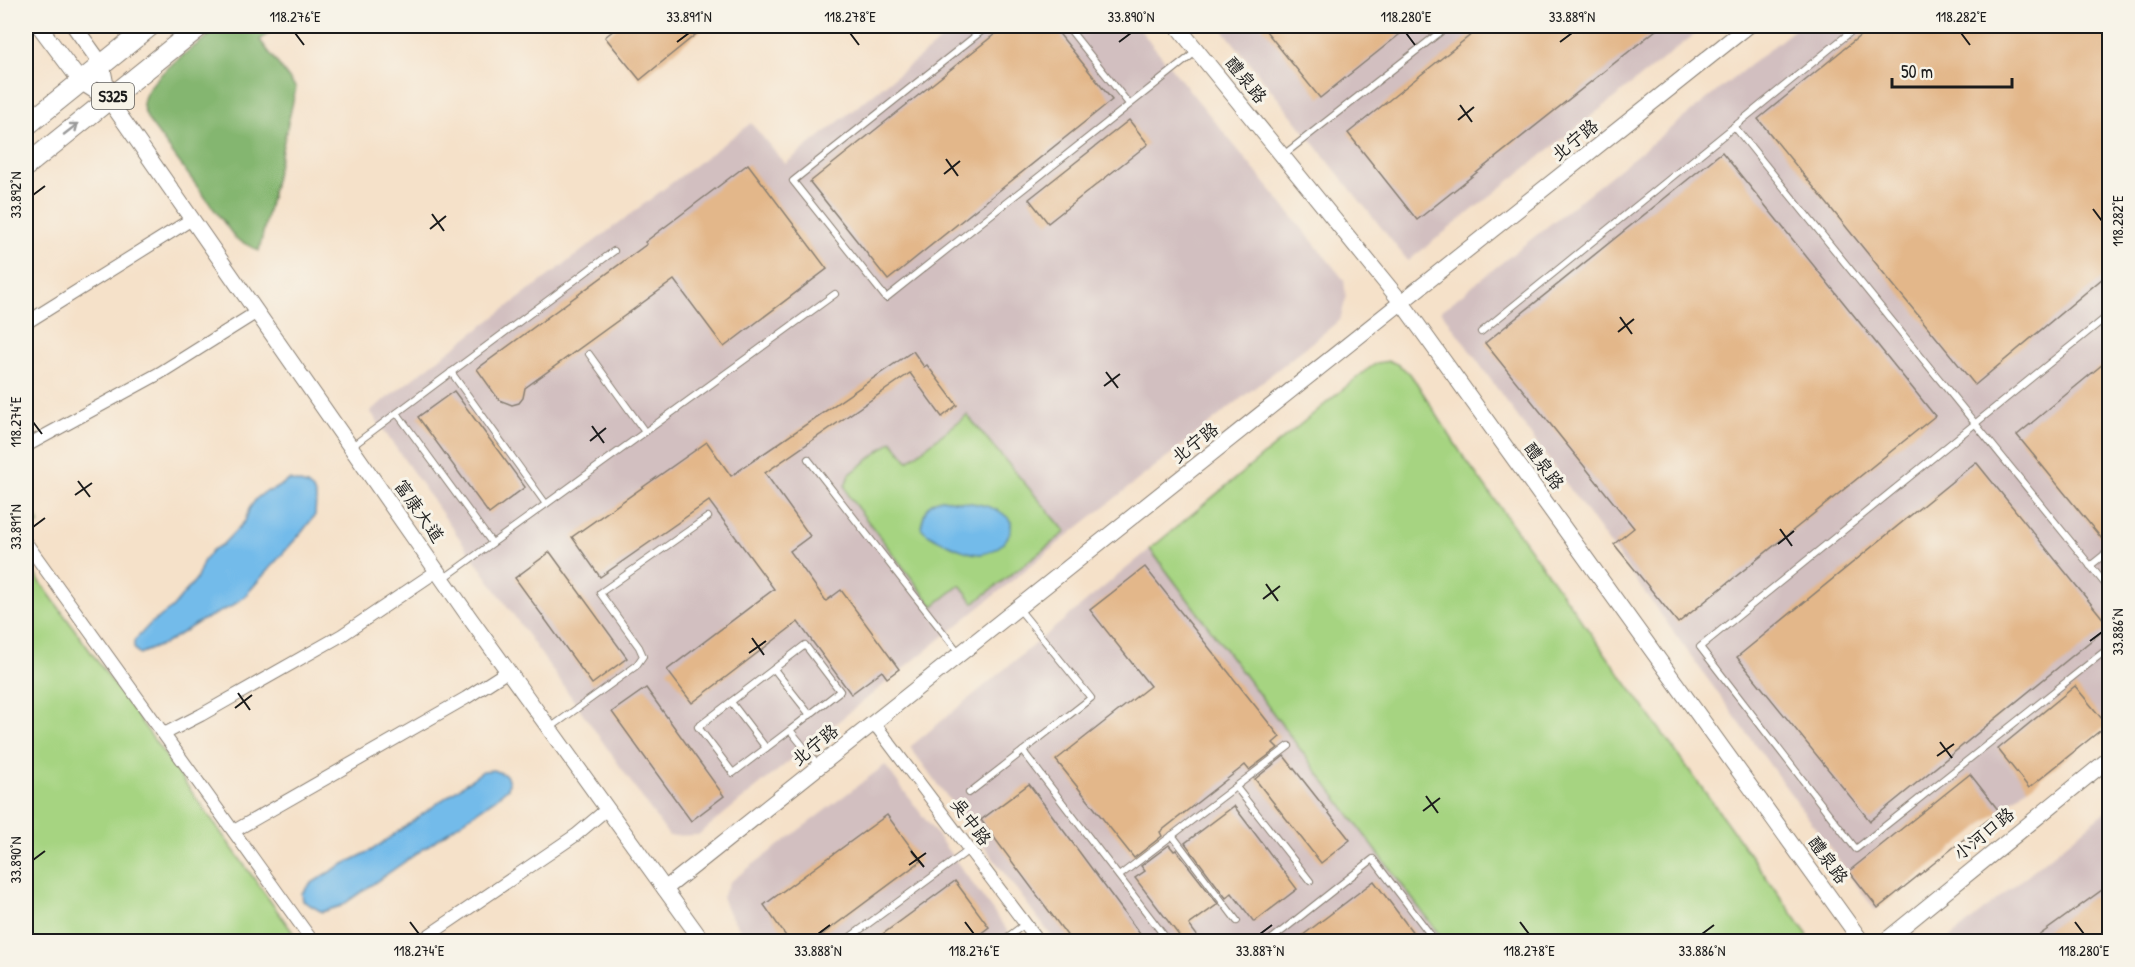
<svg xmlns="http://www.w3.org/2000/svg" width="2135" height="967" viewBox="0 0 2135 967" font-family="'Patrick Hand','LXGW WenKai TC',sans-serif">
<rect width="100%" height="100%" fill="#f7f3e8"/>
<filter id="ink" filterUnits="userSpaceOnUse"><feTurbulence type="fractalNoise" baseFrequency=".0167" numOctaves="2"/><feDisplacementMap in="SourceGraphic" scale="12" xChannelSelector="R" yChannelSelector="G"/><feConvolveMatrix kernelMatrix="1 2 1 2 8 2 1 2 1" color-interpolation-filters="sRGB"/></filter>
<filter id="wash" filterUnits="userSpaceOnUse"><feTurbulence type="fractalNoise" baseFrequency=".008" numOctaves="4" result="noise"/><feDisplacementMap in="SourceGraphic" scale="24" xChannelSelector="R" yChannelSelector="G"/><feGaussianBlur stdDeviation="1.35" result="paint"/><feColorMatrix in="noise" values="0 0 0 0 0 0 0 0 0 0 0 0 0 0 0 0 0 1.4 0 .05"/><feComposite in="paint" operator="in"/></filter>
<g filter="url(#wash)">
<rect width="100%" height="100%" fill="#f5e1c9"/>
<g fill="#d2bfc0">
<polygon points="959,26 1137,26 1344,280 1346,298 1340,320 1071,533 698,835 669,836 370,411 751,123 785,164"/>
<polygon points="1220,26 1705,26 1408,261"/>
<polygon points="1799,26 2109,26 2109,723 1875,910 1441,311"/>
<polygon points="1150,549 1444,941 1055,941 910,747"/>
<polygon points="885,765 1015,941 749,941 729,914 722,897 730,882"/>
<polygon points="2109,809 2109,941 1946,941"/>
</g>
<g fill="#a6d481" stroke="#61784e" stroke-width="1.5">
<path d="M1389,361C1402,365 1408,372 1416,382L1461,453L1807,934L1809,941H1444L1150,549L1365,371L1377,363Z"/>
<polygon points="967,415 1066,532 974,603 960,585 933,606 849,497 845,486 849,475 892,441 908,461"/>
<polygon points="26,496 39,523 26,530"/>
<polygon points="26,562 299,941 26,941"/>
</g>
<path fill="#84b66f" stroke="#506946" stroke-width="1.5" d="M222,26H277L260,40L296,88L259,251L236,239L148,120C146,116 144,111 143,106C142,79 202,42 222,26Z"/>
<g fill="#73bbea" stroke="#486c83" stroke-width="1.5">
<polygon points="289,480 307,485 313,490 316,498 315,515 302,532 244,597 232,606 199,622 166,643 139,654 134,648 134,641 150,624 172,608 197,578 203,562 212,550 222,545 245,521 249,509 256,499 265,492 273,490"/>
<path d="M942,499C963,503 999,502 1011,522C1013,538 997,552 981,554C969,555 926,537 921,527C924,514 926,501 942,499Z"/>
<polygon points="494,770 506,775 509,782 508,788 495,799 341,906 322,912 303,901 302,893 310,884 338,867 372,850 483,771"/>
</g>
<g id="blocks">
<g fill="#e3b78a">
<polygon points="619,26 706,26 640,80 605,37"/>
<polygon points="1005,26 1053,26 1112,100 888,280 810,182"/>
<polygon points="1262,26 1410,26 1320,98"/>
<polygon points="1482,26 1661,26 1417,220 1348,133"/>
<polygon points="1872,26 2109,26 2109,273 1975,385 1758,119"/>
<polygon points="1129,120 1148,144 1048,223 1029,199"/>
<polygon points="1722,152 1935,416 1678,623 1614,544 1634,528 1485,343"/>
<polygon points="748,164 827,269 724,347 674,280 525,388 523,398 519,403 512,405 499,400 477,369 647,244 645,242"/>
<polygon points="913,351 924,367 927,365 957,405 942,417 910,373 765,473 810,536 790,551 826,601 841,590 899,669 887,678 882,671 851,694 798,622 692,703 667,670 774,589 709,501 600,577 572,537 707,442 731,476"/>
<polygon points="2109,359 2109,533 2102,539 2017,435"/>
<polygon points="454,391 525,487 489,514 418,417"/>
<polygon points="1976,462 2109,626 1870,821 1737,657"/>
<polygon points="550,552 627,658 592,684 515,578"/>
<polygon points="1145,567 1280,737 1273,743 1278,748 1249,770 1245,765 1160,832 1162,836 1134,858 1056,760 1150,686 1090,610"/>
<polygon points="2075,686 2107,725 2029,788 1998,749"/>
<polygon points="646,688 724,796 691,821 612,712"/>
<polygon points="1284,756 1350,840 1321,863 1255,779"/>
<polygon points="1970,774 1999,811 1878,908 1849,871"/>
<polygon points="1029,784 1146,942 1072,942 981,820"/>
<polygon points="1234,806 1297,889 1254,922 1232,893 1226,898 1185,843"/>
<polygon points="887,815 921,861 812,942 790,942 764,905"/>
<polygon points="1169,845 1174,851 1176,850 1218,904 1189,925 1202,942 1184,942 1135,878 1145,871 1141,866"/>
<polygon points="955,881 989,927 970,942 872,942"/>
<polygon points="1374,881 1420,942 1294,942"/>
<polygon points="2109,885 2109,942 2030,942"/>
</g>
</g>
</g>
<g filter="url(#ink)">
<use href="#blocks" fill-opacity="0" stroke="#887e72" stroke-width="1.5"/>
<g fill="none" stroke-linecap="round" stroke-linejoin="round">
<defs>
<g id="service">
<polyline points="988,26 793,181 886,298 1197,51"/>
<polyline points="1067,26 1129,104"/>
<polyline points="1734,126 2110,590"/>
<polyline points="1282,156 1448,26"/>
<polyline points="2110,314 1700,647 1856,849 2110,647"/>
<polyline points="1481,332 1858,26"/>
<polyline points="589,354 645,432"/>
<polyline points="451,372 546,504"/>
<polyline points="397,413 492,543"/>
<polyline points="351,447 614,251"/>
<polyline points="808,459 960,654"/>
<polyline points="2090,566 2110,550"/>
<polyline points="443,579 835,294"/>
<polyline points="774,669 810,715"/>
<polyline points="731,702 766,748"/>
<polyline points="550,728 636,666 643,656 639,647 600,593 708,517"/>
<polyline points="790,730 840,691 805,645 698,727 733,773 790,730 819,766"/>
<polyline points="1023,751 1169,942"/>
<polyline points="1236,787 1310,881"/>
<polyline points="969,793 1091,698 1019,609"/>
<polyline points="1172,835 1237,921"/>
<polyline points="1119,876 1289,746"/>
<polyline points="846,940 969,850"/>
<polyline points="1001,942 1025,924"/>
<polyline points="1268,942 1373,859 1436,942"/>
</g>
<g id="minor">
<polyline points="26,323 192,219"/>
<polyline points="26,446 160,373 257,312"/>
<polyline points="27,544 313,942"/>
<polyline points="874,723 1039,942"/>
<polyline points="164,734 201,715 342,635 437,571"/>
<polyline points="234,831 466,698 508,671"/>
<polyline points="419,942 576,835 607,809"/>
</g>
<g id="tertiary">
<polyline points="39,26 81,82 109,100 469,617 703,942"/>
<polyline points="74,26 102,65 109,100"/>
<polyline points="1177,26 1402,303 1862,942"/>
<polyline points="665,889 1748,26"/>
<polyline points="1884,942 2110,758"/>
</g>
<g id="primary">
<polyline points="26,126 150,26"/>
<polyline points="26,166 200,26"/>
</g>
</defs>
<use href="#service" stroke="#887e72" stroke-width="8"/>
<use href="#minor" stroke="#887e72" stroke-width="14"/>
<use href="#tertiary" stroke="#887e72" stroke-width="17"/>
<use href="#primary" stroke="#887e72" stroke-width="22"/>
<use href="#service" stroke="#fff" stroke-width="6"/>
<use href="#minor" stroke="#fff" stroke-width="12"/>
<use href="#tertiary" stroke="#fff" stroke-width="15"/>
<use href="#primary" stroke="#fff" stroke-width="20"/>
</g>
<defs><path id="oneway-shaft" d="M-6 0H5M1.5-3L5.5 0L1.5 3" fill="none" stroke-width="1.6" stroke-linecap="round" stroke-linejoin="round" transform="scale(1.5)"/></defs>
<use stroke="#999" href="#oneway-shaft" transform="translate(71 129) rotate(-38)"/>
</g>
<path fill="none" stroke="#1c1c1c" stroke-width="2" d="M295,33L304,45M850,33L859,45M1406,33L1415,45M1961,33L1970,45M677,42L689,33M1119,42L1131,33M1560,42L1572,33M1460,105L1472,122M1458,120L1474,107M946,159L958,176M944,174L960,161M33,195L45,186M2093,209L2102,221M432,214L444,231M430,229L446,216M1620,317L1632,334M1618,332L1634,319M1106,372L1118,388M1104,386L1120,374M33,422L42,434M592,426L604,443M590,441L606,428M78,481L90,497M75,495L92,483M33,527L45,518M1780,529L1792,546M1778,544L1794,531M1266,584L1278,601M1263,599L1280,586M752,638L764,655M2090,641L2102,632M749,653L766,641M238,693L250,710M235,708L252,695M1940,742L1952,758M1937,756L1954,744M1426,796L1438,813M1423,811L1440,798M911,851L924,867M33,860L45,851M909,865L926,853M410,922L419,934M965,922L974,934M1520,922L1529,934M2075,922L2084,934M818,934L830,925M1260,934L1272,925M1702,934L1714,925"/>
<g text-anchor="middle" stroke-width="6" stroke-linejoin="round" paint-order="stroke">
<rect fill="#f7f3e8" stroke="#5e5c59" stroke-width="1.5" x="92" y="83" width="42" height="26" rx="4.5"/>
<g font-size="16" font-weight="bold" fill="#1c1c1c">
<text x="113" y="102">S325</text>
</g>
<g font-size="18" fill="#1c1c1c" stroke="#f7f3e8">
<text transform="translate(1246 80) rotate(51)" y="6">醴泉路</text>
<text transform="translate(1575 140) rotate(-39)" y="6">北宁路</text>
<text transform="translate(1195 443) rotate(-38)" y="6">北宁路</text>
<text transform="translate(1544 466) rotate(54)" y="6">醴泉路</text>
<text transform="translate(419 511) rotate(55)" y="6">富康大道</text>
<text transform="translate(815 745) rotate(-39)" y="6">北宁路</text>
<text transform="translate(971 822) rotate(53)" y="6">吴中路</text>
<text transform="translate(1984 834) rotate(-39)" y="6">小河口路</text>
<text transform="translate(1828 860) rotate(54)" y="6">醴泉路</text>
</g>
</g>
<rect width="2135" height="967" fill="none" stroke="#f7f3e8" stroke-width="66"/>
<path d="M1892 78v9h120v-9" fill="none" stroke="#1c1c1c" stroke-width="3"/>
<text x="1901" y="78" font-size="18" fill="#1c1c1c" stroke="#f7f3e8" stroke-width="4.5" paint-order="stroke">50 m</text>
<rect x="33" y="33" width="2069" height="901" fill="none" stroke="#1c1c1c" stroke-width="2"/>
<g font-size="15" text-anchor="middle" fill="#1c1c1c">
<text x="295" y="22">118.276°E</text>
<text x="689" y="22">33.891°N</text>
<text x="850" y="22">118.278°E</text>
<text x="1131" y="22">33.890°N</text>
<text x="1406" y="22">118.280°E</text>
<text x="1572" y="22">33.889°N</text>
<text x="1961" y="22">118.282°E</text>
<text transform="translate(16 195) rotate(-90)" y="5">33.892°N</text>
<text transform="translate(2118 221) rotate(-90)" y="5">118.282°E</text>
<text transform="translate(16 422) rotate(-90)" y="5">118.274°E</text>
<text transform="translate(16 527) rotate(-90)" y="5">33.891°N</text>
<text transform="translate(2118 632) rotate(-90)" y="5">33.886°N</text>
<text transform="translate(16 860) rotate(-90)" y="5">33.890°N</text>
<text x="419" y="956">118.274°E</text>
<text x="818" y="956">33.888°N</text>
<text x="974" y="956">118.276°E</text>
<text x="1260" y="956">33.887°N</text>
<text x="1529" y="956">118.278°E</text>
<text x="1702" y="956">33.886°N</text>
<text x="2084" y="956">118.280°E</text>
</g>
</svg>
